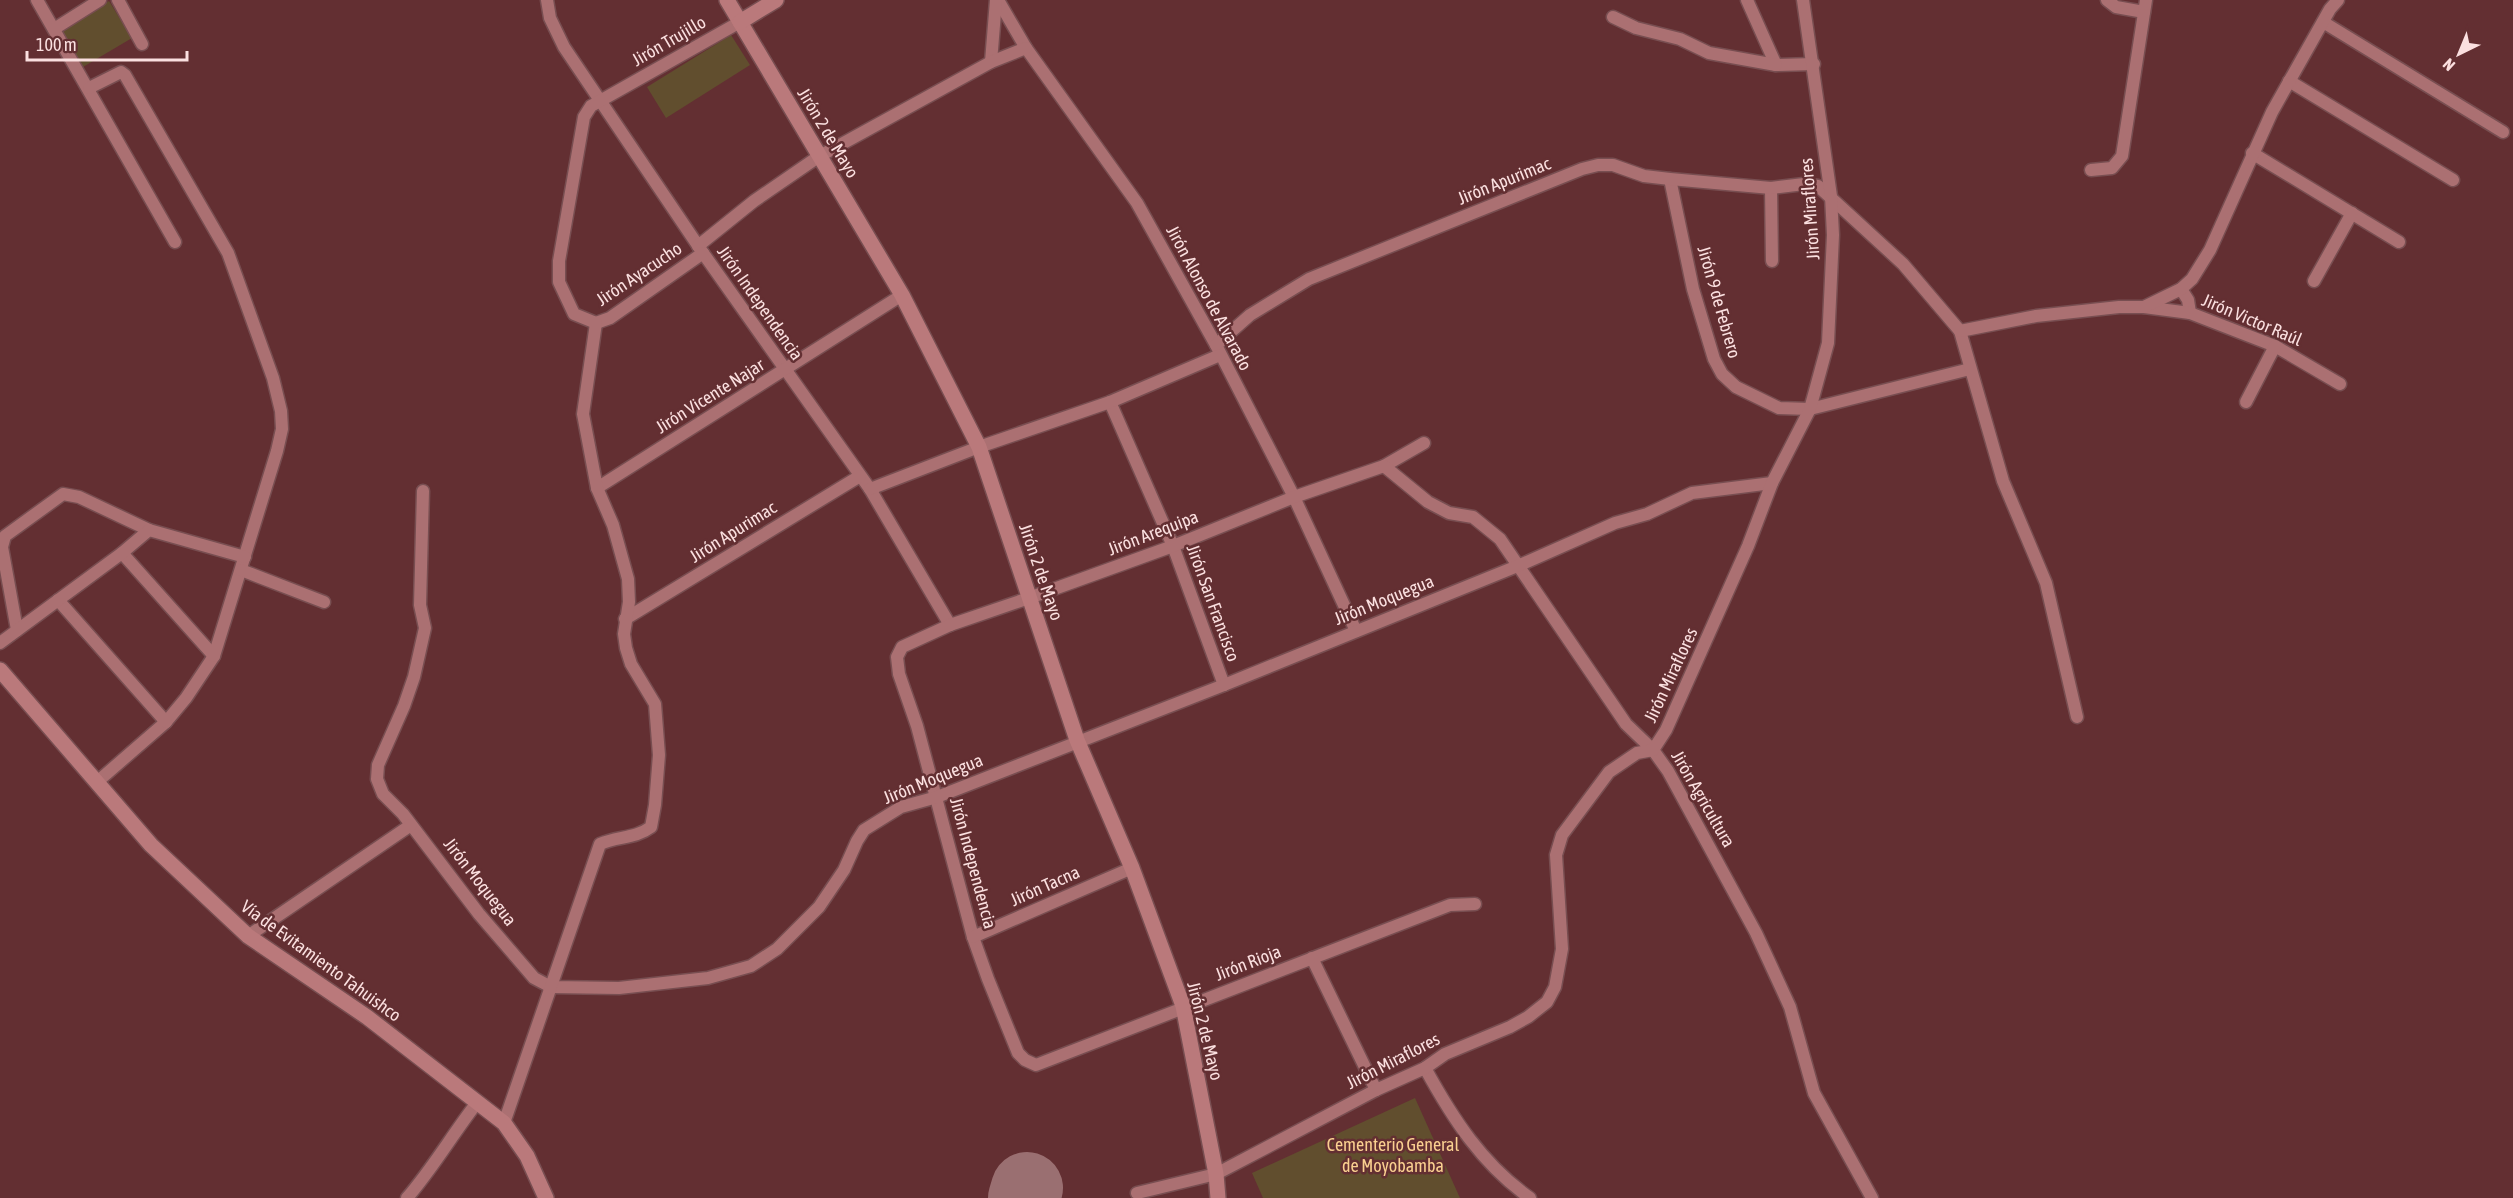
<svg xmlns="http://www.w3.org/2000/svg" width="2513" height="1198" viewBox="0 0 2513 1198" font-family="'Asap Condensed',sans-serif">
<rect width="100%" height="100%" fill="#632f32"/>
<g fill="#614e2e">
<polygon points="109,1 132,38 83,67 61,30"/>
<polygon points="731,35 750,65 666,118 647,87"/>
<polygon points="1415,1098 1460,1198 1263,1198 1252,1173"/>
</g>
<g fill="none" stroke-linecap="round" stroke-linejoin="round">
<polyline stroke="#9a6f71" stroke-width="72" points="1024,1198 1027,1188"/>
<defs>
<g id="minor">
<polyline points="37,0 175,242"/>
<polyline points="118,0 142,44"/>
<polyline points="547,0 550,18 564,47 703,253 870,489 950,625"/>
<polyline points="998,0 1026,48 1137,203 1216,345 1294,497 1356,631"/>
<polyline points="1747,0 1776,65 1814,64"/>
<polyline points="2107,0 2116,7 2144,12"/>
<polyline points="1613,17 1636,28 1680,39 1709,53 1776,65"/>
<polyline points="2323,22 2503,132"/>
<polyline points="54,29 100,0"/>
<polyline points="991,62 996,0"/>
<polyline points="2289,81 2453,180"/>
<polyline points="89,88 121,72 125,75 228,253 273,378 281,411 282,429 277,451 214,656 186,698 166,722 97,782"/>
<polyline points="2252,153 2399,242"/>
<polyline points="2091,170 2112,168 2122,156 2146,0"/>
<polyline points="1670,179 1693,289 1714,359 1722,374 1736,387 1779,408 1810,409 1970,369"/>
<polyline points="1771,188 1772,261"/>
<polyline points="698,246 754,201 818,157 991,62 1026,48"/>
<polyline points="2314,281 2352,213"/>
<polyline points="2181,289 2188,300 2190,313"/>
<polyline points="2144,307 2190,313 2275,346 2340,384"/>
<polyline points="596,323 610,318 703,253"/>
<polyline points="1960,331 2003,481 2046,583 2077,717"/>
<polyline points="1216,345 1250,315 1309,279 1582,169 1598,165 1613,165 1644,176 1670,179 1771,188 1804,184 1818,186 1903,264 1960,331 2036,316 2119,307 2144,307 2181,289 2192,279 2210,250 2272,112 2330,9 2338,0"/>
<polyline points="1110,402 1173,546 1224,685"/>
<polyline points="2246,402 2275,346"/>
<polyline points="1424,443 1384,466 1294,497 1173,546 1029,598 950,625 902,647 897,657 899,674 917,726 973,937 988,979 1018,1053 1025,1060 1036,1065 1450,905 1475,904"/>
<polyline points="1384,466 1428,502 1449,513 1473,517 1500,539 1626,724 1653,750 1668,771 1756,933 1790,1007 1814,1093 1872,1198"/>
<polyline points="597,488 902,295"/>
<polyline points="870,489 979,447 1110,402 1220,355"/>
<polyline points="423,491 420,605 425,628 414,677 404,706 378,765 377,779 383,794 403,814 479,914 534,978 551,987 619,988 708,978 751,966 777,949 819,907 844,870 857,841 864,830 901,807 937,797 1224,685 1520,565 1615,523 1647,514 1692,493 1772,483"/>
<polyline points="122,553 214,656"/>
<polyline points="241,570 324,602"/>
<polyline points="58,600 166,722"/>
<polyline points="625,619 860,476"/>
<polyline points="17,630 2,547 5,536 63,494 79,497 149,530"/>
<polyline points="0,643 122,553 149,530 245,557"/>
<polyline points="248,936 411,825"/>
<polyline points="973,937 1132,868"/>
<polyline points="1312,958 1376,1090"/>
<path d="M1425,1068C1453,1119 1482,1164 1530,1198"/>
<path d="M504,1123L600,844C617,836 635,839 651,827L655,805L659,755L655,704L631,664L626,648L624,634L629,602L628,579L613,525L597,488L583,414L596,323L574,314L559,282V261L584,117L591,106L740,22"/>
<polyline points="1137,1193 1216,1174 1376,1090 1425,1068 1445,1054 1510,1027 1528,1017 1547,1002 1555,987 1562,949 1556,855 1562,835 1609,772 1637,753 1653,750 1666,730 1748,546 1772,483 1810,409 1828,343 1833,235 1831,196 1803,0"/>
<path d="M407,1198C433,1168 452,1135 476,1104"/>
</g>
<g id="secondary">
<polyline points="727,0 902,295 979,447 1077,740 1132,868 1183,1006 1216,1174 1218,1198"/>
<polyline points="740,22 776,0"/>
<polyline points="0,670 151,845 248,936 367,1017 504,1123 527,1156 546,1198"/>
</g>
</defs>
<use href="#minor" stroke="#784e51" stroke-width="15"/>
<use href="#secondary" stroke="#784e51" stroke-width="18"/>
<use href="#minor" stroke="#ab7072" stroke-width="12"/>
<use href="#secondary" stroke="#ba797b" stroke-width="15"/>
</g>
<g text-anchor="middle" stroke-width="5" stroke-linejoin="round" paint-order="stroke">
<g font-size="18" fill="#fbe0e0" stroke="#632f32">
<text transform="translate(669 41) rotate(-30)" y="6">Jirón Trujillo</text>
<text transform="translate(828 133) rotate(59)" y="6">Jirón 2 de Mayo</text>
<text transform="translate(1504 181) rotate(-22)" y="6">Jirón Apurimac</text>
<text transform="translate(1810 209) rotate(-94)" y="6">Jirón Miraflores</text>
<text transform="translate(639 274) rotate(-34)" y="6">Jirón Ayacucho</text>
<text transform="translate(1209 298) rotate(62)" y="6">Jirón Alonso de Alvarado</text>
<text transform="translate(1719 302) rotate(74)" y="6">Jirón 9 de Febrero</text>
<text transform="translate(760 303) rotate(55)" y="6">Jirón Independencia</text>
<text transform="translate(2252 320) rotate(23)" y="6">Jirón Victor Raúl</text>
<text transform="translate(710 396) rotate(-32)" y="6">Jirón Vicente Najar</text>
<text transform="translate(733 532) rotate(-32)" y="6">Jirón Apurimac</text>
<text transform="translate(1153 533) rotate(-21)" y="6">Jirón Arequipa</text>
<text transform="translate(1041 572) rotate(71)" y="6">Jirón 2 de Mayo</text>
<text transform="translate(1384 600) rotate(-22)" y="6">Jirón Moquegua</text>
<text transform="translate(1213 603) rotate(70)" y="6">Jirón San Francisco</text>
<text transform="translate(1671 675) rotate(-65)" y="6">Jirón Miraflores</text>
<text transform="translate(933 779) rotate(-22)" y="6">Jirón Moquegua</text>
<text transform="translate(1703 799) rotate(60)" y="6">Jirón Agricultura</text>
<text transform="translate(973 863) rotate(75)" y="6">Jirón Independencia</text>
<text transform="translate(480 882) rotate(52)" y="6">Jirón Moquegua</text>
<text transform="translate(1045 886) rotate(-24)" y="6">Jirón Tacna</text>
<text transform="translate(321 961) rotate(36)" y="6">Vía de Evitamiento Tahuishco</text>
<text transform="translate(1248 963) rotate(-21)" y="6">Jirón Rioja</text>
<text transform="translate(1205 1031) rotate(76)" y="6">Jirón 2 de Mayo</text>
<text transform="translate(1393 1061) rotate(-27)" y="6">Jirón Miraflores</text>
</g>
<g font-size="18" fill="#fad090" stroke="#632f32">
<text x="1393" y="1151">Cementerio General<tspan x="1393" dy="21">de Moyobamba</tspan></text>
</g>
</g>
<g transform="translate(2459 54) rotate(223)" stroke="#632f32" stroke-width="4.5" paint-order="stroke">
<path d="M0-4.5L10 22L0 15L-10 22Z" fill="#fbe0e0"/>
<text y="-9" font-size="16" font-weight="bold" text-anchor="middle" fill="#fbe0e0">N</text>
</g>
<path d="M27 51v9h160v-9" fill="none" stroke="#fbe0e0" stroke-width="3"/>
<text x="36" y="51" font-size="18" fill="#fbe0e0" stroke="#632f32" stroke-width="4.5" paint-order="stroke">100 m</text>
</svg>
